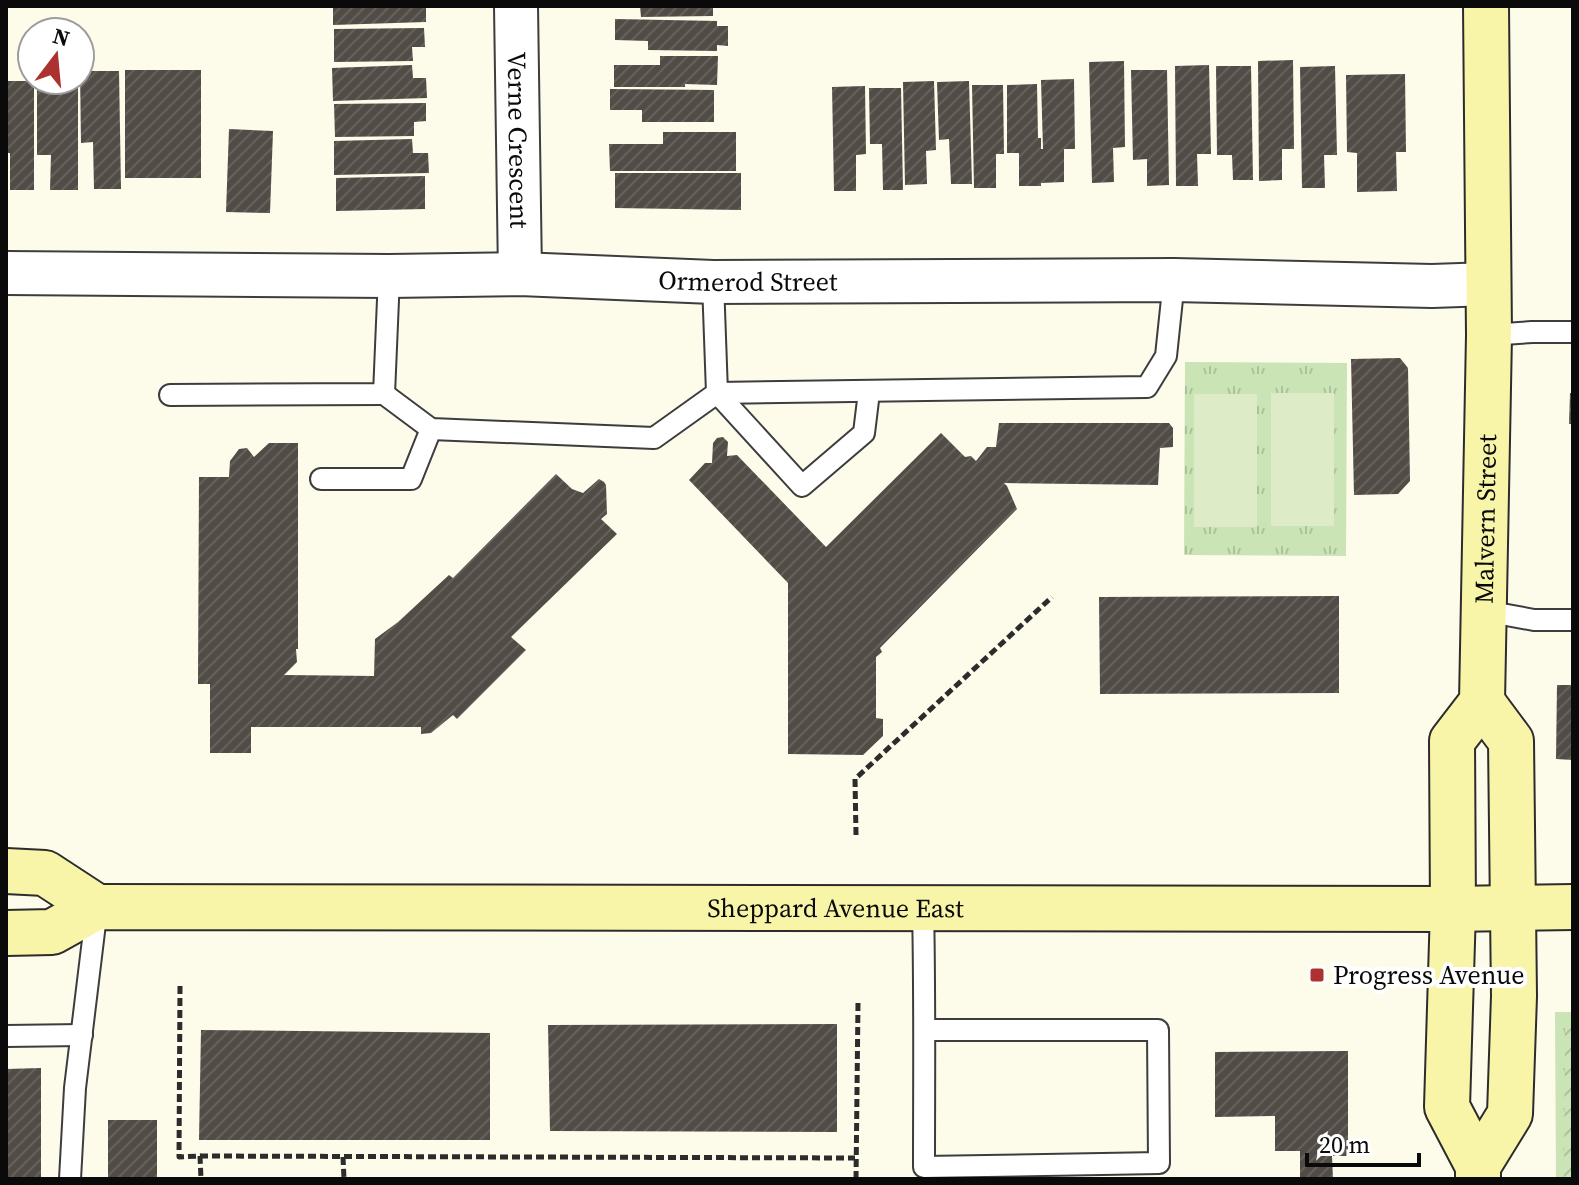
<svg xmlns="http://www.w3.org/2000/svg" width="1579" height="1185" viewBox="0 0 1579 1185" font-family="'Source Serif 4',serif">
<defs>
<pattern id="grass-tufts" width="24" height="20" patternUnits="userSpaceOnUse" patternTransform="scale(2)"><rect width="24" height="20" fill="#cbe4b6"/><path d="M3 7l-1-3M5 7V3M7 7l1-3M15 17l-1-3M17 17v-4M19 17l1-3" fill="none" stroke="#adc29b"/></pattern>
<pattern id="garden-furrows" width="10" height="10" patternUnits="userSpaceOnUse" patternTransform="scale(2)"><rect width="10" height="10" fill="#cbe4b6"/><path d="M-1 1l2-2M0 10L10 0M9 11l2-2" fill="none" stroke="#adc29b"/></pattern>
<pattern id="building-hatch" width="6" height="6" patternUnits="userSpaceOnUse" patternTransform="scale(2)"><rect width="6" height="6" fill="#524c47"/><path d="M-1 1l2-2M0 6l6-6M5 7l2-2" fill="none" stroke="#66615d"/></pattern>
</defs>
<rect width="100%" height="100%" fill="#fdfbe9"/>
<g fill="url(#grass-tufts)">
<polygon points="1185,362 1347,363 1346,556 1184,555"/>
<polygon points="1555,1012 1573,1012 1573,1179 1556,1179"/>
</g>
<polygon fill="url(#garden-furrows)" points="1565,1022 1573,1022 1573,1179 1564,1179"/>
<g fill="#ddecc7">
<rect x="1271" y="393" width="63" height="133"/>
<rect x="1194" y="394" width="63" height="133"/>
</g>
<g fill="url(#building-hatch)">
<polygon points="333,6 426,6 426,22 333,25"/>
<polygon points="640,6 713,6 713,16 641,17"/>
<polygon points="615,19 717,21 717,26 728,26 728,46 717,45 717,51 648,50 648,41 615,40"/>
<polygon points="424,28 425,47 412,47 413,61 334,62 334,29"/>
<polygon points="660,56 718,56 717,85 685,84 685,87 614,87 614,65 660,65"/>
<polygon points="1293,60 1294,149 1282,149 1282,180 1259,181 1258,61"/>
<polygon points="1124,61 1125,147 1113,148 1114,182 1092,183 1089,62"/>
<polygon points="412,65 413,78 426,78 427,98 333,101 332,68"/>
<polygon points="1209,65 1211,154 1197,154 1198,186 1176,186 1175,66"/>
<polygon points="1216,66 1251,66 1253,180 1233,180 1232,155 1217,155"/>
<polygon points="1335,66 1337,155 1324,155 1325,188 1302,188 1300,67"/>
<rect x="125" y="70" width="76" height="108"/>
<polygon points="1131,70 1167,70 1169,185 1147,186 1147,159 1133,160"/>
<polygon points="80,71 119,71 121,189 94,189 93,142 81,143"/>
<polygon points="1405,74 1406,152 1396,152 1397,191 1357,192 1357,153 1347,152 1346,75"/>
<polygon points="1074,79 1075,149 1064,149 1064,182 1041,183 1041,186 1019,186 1019,153 1007,153 1007,85 1037,84 1038,138 1041,138 1041,149 1043,149 1041,80"/>
<polygon points="37,80 78,80 78,190 50,190 51,155 37,155"/>
<polygon points="6,81 34,81 34,190 10,190 10,153 6,153"/>
<polygon points="934,81 936,150 926,151 927,184 905,185 903,82"/>
<polygon points="969,81 972,184 951,184 949,139 939,140 937,82"/>
<polygon points="972,85 1003,85 1004,154 996,154 996,188 974,188"/>
<polygon points="865,86 866,154 856,155 856,191 834,191 832,87"/>
<polygon points="869,88 901,88 903,190 883,190 882,144 870,144"/>
<polygon points="610,89 714,90 714,122 642,122 642,110 610,110"/>
<polygon points="426,103 426,121 414,122 414,136 335,137 334,104"/>
<polygon points="229,129 273,131 270,213 226,212"/>
<polygon points="663,132 736,132 736,171 610,171 609,144 663,144"/>
<polygon points="412,139 413,153 428,153 429,173 334,175 334,141"/>
<polygon points="615,173 741,173 741,210 615,208"/>
<polygon points="425,176 425,209 336,211 336,178"/>
<polygon points="1400,358 1408,368 1410,481 1398,494 1354,495 1351,359"/>
<polygon points="1570,393 1573,393 1573,424 1569,424"/>
<polygon points="999,423 1169,423 1173,428 1173,447 1160,448 1158,485 1004,483 1007,486 1017,509 880,648 882,652 876,657 876,718 883,719 883,736 863,755 788,754 788,583 689,480 705,463 712,463 713,443 717,438 723,437 728,442 727,456 737,455 826,547 941,433 965,457 971,456 976,461 987,447 996,447"/>
<polygon points="269,443 298,443 298,649 296,649 297,662 284,675 374,676 375,639 398,622 449,575 453,578 556,474 572,489 583,493 599,479 604,482 606,485 607,514 601,519 617,534 511,637 526,650 457,719 453,715 431,733 421,734 421,727 251,727 251,753 210,753 210,684 198,684 199,477 229,477 230,461 239,449 247,448 254,457"/>
<polygon points="1339,596 1339,693 1100,694 1099,597"/>
<polygon points="1557,685 1573,685 1573,760 1556,759"/>
<polygon points="837,1024 837,1132 550,1131 548,1025"/>
<polygon points="201,1030 490,1033 490,1140 199,1140"/>
<polygon points="1348,1051 1348,1156 1332,1156 1333,1179 1300,1179 1300,1151 1275,1151 1275,1116 1215,1117 1215,1052"/>
<polygon points="41,1068 41,1179 6,1179 6,1069"/>
<rect x="108" y="1120" width="49" height="59"/>
</g>
<g fill="none" stroke-linecap="round" stroke-linejoin="round">
<defs>
<g id="lane">
<polyline points="1489,335 1532,332 1573,332"/>
<polyline points="717,393 1147,387 1166,356 1174,280"/>
<polyline points="717,393 802,486 864,433 869,392"/>
<polyline points="384,394 431,429 654,438 717,393 713,282"/>
<polyline points="170,395 384,394 389,276"/>
<polyline points="321,479 411,479 431,429"/>
<polyline points="1485,611 1534,620 1573,620"/>
<path d="M923,908C925,994 924,1080 924,1167L1159,1163L1158,1030H925"/>
<polyline points="6,1036 82,1035"/>
<polyline points="70,1179 75,1088 97,907"/>
</g>
<g id="street">
<path id="s1" d="M516,6L520,274"/>
<path id="s2" d="M6,273L389,276L520,274L713,282L1174,280L1432,286L1489,284"/>
</g>
<g id="secondary">
<polyline points="6,871 45,873 97,907"/>
<path id="s3" d="M6,933L52,932L97,907L1453,909L1573,907"/>
<polyline points="1478,1166 1510,1114 1514,996 1511,741 1482,702"/>
<path id="s4" d="M1478,1179V1166L1447,1107L1453,909L1452,741L1482,702L1489,335L1486,6"/>
</g>
</defs>
<use href="#lane" stroke="#3d3d3d" stroke-width="24"/>
<use href="#street" stroke="#3d3d3d" stroke-width="46"/>
<use href="#secondary" stroke="#2c2c2c" stroke-width="48"/>
<g stroke="#2c2c2c" stroke-width="5" stroke-dasharray="8 4" stroke-linecap="butt">
<polyline points="856,835 855,779 1052,597"/>
<polyline points="180,986 179,1157 200,1156 201,1179"/>
<polyline points="200,1156 855,1158"/>
<polyline points="343,1157 344,1179"/>
<polyline points="856,1179 858,1003"/>
</g>
<use href="#lane" stroke="#fff" stroke-width="20"/>
<use href="#street" stroke="#fff" stroke-width="42"/>
<use href="#secondary" stroke="#f8f5a9" stroke-width="44"/>
</g>
<rect fill="#ad312e" stroke="#fff" stroke-width="3" x="1309" y="967" width="16" height="16" rx="4"/>
<g text-anchor="middle" stroke-width="8" stroke-linejoin="round" paint-order="stroke">
<g font-size="26" fill="#0a0a0a" stroke="#fff">
<text dy="9" stroke="none"><textPath href="#s1" startOffset="134">Verne Crescent</textPath></text>
<text dy="9" stroke="none"><textPath href="#s2" startOffset="742">Ormerod Street</textPath></text>
<text dy="9" stroke="none"><textPath href="#s4" startOffset="678">Malvern Street</textPath></text>
<text dy="9" stroke="none"><textPath href="#s3" startOffset="836">Sheppard Avenue East</textPath></text>
</g>
<g font-size="26" fill="#0a0a0a" stroke="#fff" text-anchor="start">
<text x="1333" y="984">Progress Avenue</text>
</g>
</g>
<rect width="1579" height="1185" fill="none" stroke="#0a0a0a" stroke-width="16"/>
<g transform="translate(56 56) rotate(16)"><circle r="38" fill="#ffffff" stroke="#9d9d9d" stroke-width="2"/>
<path d="M0-6L14 30L0 20L-14 30Z" fill="#ad312e"/>
<text y="-12" font-size="22" font-weight="bold" text-anchor="middle" fill="#0a0a0a">N</text>
</g>
<path d="M1307 1153v12h112v-12" fill="none" stroke="#0a0a0a" stroke-width="4"/>
<text x="1319" y="1153" font-size="24" fill="#0a0a0a" stroke="#ffffff" stroke-width="6" paint-order="stroke">20 m</text>
</svg>
